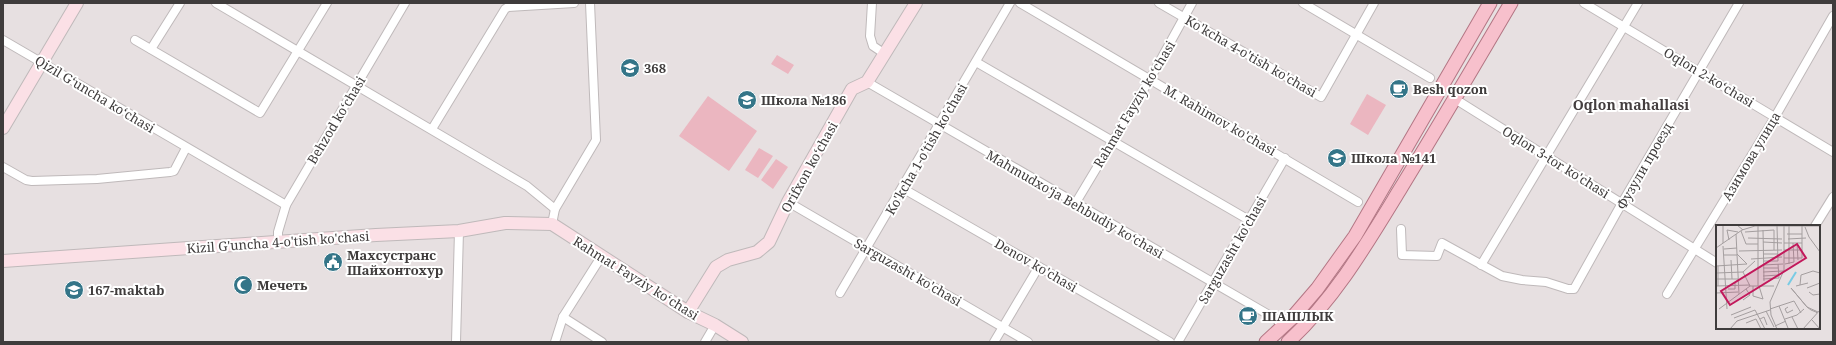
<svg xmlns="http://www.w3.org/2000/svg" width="1836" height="345" viewBox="0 0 1836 345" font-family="'Noto Serif',serif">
<rect width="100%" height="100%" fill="#e7e0e1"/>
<g fill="#ebb6c0">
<polygon points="777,55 794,65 788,74 771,64"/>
<polygon points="1367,94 1386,105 1368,135 1350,124"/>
<polygon points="708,96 757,131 729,171 679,136"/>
<polygon points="759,148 773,156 758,178 745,170"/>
<polygon points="776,159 788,167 773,189 761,180"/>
</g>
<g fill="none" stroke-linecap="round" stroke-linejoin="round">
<defs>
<g id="street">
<polyline points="216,3 527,186 555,209"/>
<polyline points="872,3 870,36 873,46 885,54"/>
<polyline points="1020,3 1358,202"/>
<polyline points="1159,3 1321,97 1374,3"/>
<polyline points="1303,3 1430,78"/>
<polyline points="1584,3 1833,152"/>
<polyline points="3,40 286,205"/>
<polyline points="135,40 260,113 327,3"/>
<polyline points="151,49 180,3"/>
<polyline points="976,62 1249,220"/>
<polyline points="867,82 1276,319 1283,326"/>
<polyline points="1455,99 1717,263"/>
<polyline points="432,129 505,9 508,7 574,3"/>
<polyline points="3,167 26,180 32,181 97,179 170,172 174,171 186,148"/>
<polyline points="902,188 1170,342"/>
<polyline points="788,202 1028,342"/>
<polyline points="1075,204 1150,79 1192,3"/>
<polyline points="552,224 555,209 596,140 590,3"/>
<polyline points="1815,226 1833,197"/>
<polyline points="1401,229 1402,255 1437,256 1442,243 1502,276 1522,280 1546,282 1568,289 1574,289 1622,203 1739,3"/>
<polyline points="278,241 278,232 286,205 405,3"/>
<polyline points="1481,265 1638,3"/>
<polyline points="840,293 1010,3"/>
<polyline points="1667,294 1775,117 1833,16"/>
<polyline points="563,317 602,342"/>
<polyline points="456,342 459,231"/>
<polyline points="555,342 563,317 601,257"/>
<polyline points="705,342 715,325"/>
<polyline points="994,342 1038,268"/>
<polyline points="1178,342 1285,158"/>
</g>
<g id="secondary">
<polyline points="3,128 77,3"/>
<polyline points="3,261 376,235 459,231 505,223 552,224 688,312 715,325 742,342"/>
<polyline points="688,312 716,267 728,260 757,252 769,242 788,202 852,89 867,82 916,3"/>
</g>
<g id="primary">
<polyline points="1266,342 1292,318 1317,289 1355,236 1490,3"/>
<path d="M1288,342C1335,298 1366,245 1399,191C1437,129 1474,66 1511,3"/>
</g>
</defs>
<use href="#street" stroke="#bfb9ba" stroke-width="10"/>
<use href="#secondary" stroke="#bfb9ba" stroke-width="14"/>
<use href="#primary" stroke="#b37684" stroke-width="15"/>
<use href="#street" stroke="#fff" stroke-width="8"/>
<use href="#secondary" stroke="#fbe0e6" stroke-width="12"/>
<use href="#primary" stroke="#f7c0cc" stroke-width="13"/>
</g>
<defs>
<symbol id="school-disc" viewBox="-11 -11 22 22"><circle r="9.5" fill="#347588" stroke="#fff"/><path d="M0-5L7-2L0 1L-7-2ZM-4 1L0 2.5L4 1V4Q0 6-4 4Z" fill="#fff"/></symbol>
<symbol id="cafe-disc" viewBox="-11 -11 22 22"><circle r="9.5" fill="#347588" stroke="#fff"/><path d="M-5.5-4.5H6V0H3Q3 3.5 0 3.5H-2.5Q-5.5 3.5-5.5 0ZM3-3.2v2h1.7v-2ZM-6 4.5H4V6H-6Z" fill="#fff"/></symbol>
<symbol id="civic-disc" viewBox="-11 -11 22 22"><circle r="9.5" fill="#347588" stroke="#fff"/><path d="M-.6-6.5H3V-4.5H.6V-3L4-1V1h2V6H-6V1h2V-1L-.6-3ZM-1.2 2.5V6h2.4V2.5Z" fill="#fff"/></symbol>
<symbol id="mosque-disc" viewBox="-11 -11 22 22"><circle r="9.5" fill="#347588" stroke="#fff"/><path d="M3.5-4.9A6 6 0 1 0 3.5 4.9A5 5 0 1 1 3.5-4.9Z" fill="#fff"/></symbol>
</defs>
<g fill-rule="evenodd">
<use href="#school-disc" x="619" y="57" width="22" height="22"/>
<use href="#cafe-disc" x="1388" y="78" width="22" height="22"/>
<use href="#school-disc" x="736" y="89" width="22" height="22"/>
<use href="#school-disc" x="1326" y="147" width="22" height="22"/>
<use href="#civic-disc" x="322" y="251" width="22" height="22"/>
<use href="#mosque-disc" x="232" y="274" width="22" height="22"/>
<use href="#school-disc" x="63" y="279" width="22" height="22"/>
<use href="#cafe-disc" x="1237" y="305" width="22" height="22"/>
</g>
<g text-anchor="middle" stroke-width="4" stroke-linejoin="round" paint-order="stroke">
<g font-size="13" fill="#3f3c3c" stroke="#fff">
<text transform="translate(1251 56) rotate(30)" y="5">Ko'kcha 4-o'tish ko'chasi</text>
<text transform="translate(1709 77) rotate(31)" y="5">Oqlon 2-ko‘chasi</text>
<text transform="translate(95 94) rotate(31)" y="5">Qizil Gʻuncha koʻchasi</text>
<text transform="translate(1134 104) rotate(-59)" y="5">Rahmat Fayziy koʻchasi</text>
<text transform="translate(336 120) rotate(-59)" y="5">Behzod ko‘chasi</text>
<text transform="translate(1220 120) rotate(30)" y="5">M. Rahimov ko'chasi</text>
<text transform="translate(926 149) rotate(-60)" y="5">Ko'kcha 1-o'tish ko'chasi</text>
<text transform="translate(1751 156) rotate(-59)" y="5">Азимова улица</text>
<text transform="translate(1556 162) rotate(32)" y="5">Oqlon 3-tor ko'chasi</text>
<text transform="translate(1644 166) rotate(-60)" y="5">Фузули проезд</text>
<text transform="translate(809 167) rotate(-61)" y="5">Orifxon koʻchasi</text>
<text transform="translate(1075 204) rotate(30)" y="5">Mahmudxoʻja Behbudiy koʻchasi</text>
<text transform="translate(278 242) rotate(-4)" y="5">Kizil G'uncha 4-o'tish ko'chasi</text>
<text transform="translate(1232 250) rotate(-60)" y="5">Sarguzasht ko'chasi</text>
<text transform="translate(1036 265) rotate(30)" y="5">Denov ko'chasi</text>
<text transform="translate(908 272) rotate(30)" y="5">Sarguzasht ko'chasi</text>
<text transform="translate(636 278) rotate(32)" y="5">Rahmat Fayziy koʻchasi</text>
</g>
<g font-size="13" font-weight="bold" fill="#3f3c3c" stroke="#fff" text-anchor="start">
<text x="644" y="73">368</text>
<text x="1413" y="94">Besh qozon</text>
<text x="761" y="105">Школа №186</text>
<text x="1351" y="163">Школа №141</text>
<text x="347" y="260">Махсустранс<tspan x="347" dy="15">Шайхонтохур</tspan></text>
<text x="257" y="290">Мечеть</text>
<text x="88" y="295">167-maktab</text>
<text x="1262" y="321">ШАШЛЫК</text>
</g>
<g font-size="14" font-weight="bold" fill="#443e3f" stroke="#fff">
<text x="1631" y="110">Oqlon mahallasi</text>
</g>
</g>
<g transform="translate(1716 225)">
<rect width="104" height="104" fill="#e7e0e1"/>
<path fill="none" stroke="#79cbe4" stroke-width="2" d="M72,60L80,47"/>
<path fill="none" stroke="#a49e9f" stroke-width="1" d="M7,0V18M8,0H21L27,5M73,1V39M89,2L93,12L104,27M47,5L48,56M25,6L30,19H42M29,7L58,5M20,9L23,69M71,9H86M32,13L66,14M72,14L90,13M13,15L11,5L22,7M47,17L66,18M68,18H86M81,18L82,35M7,21L11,84M0,23L26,5L39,1H104M8,24L21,23M58,25V5M68,25H86M23,26L66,25M47,29H62M8,30H21M68,33H86V1M35,34L66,32M15,35L16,54M47,36H62L61,1M69,39L78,37L77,18M47,40L67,39M0,41L31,39L21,29M2,41V61M47,43H62M27,47L34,61M47,47L67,46M0,48L27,47L39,36M47,51L63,50M0,54H22M47,54L63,53L62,39M84,60L85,50L97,46L104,48M0,61L34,60M34,61H58M37,61V71L47,74M42,61V1M43,61L47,74M80,61L92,58M91,63L104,58M12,64H19V57M93,67L97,70L104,69M0,68L22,67M27,75L34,70L30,64M63,81L72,103M72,82L69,84L71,88L77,85M3,84L34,61M54,84L78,76L85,88M50,86L58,102M101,88L100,87L95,85L91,82L75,63L91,82L102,87M15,90L35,82M76,92L82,104M18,93L39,85L49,104M44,94L48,92L51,100M69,94L81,90L88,84M96,95L104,104M30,98L40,94L45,104M59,101L70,96M14,104L21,96L54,85M61,104L55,90L54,77L68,45V0M87,104L104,85"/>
<path fill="#c2185b" fill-opacity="0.15" stroke="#c2185b" stroke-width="2" d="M81,19L90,33L14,80L5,66Z"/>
<rect width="104" height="104" fill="none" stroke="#3f3c3c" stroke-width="2"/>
</g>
<rect width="1836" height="345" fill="none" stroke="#3f3c3c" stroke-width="8"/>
</svg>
